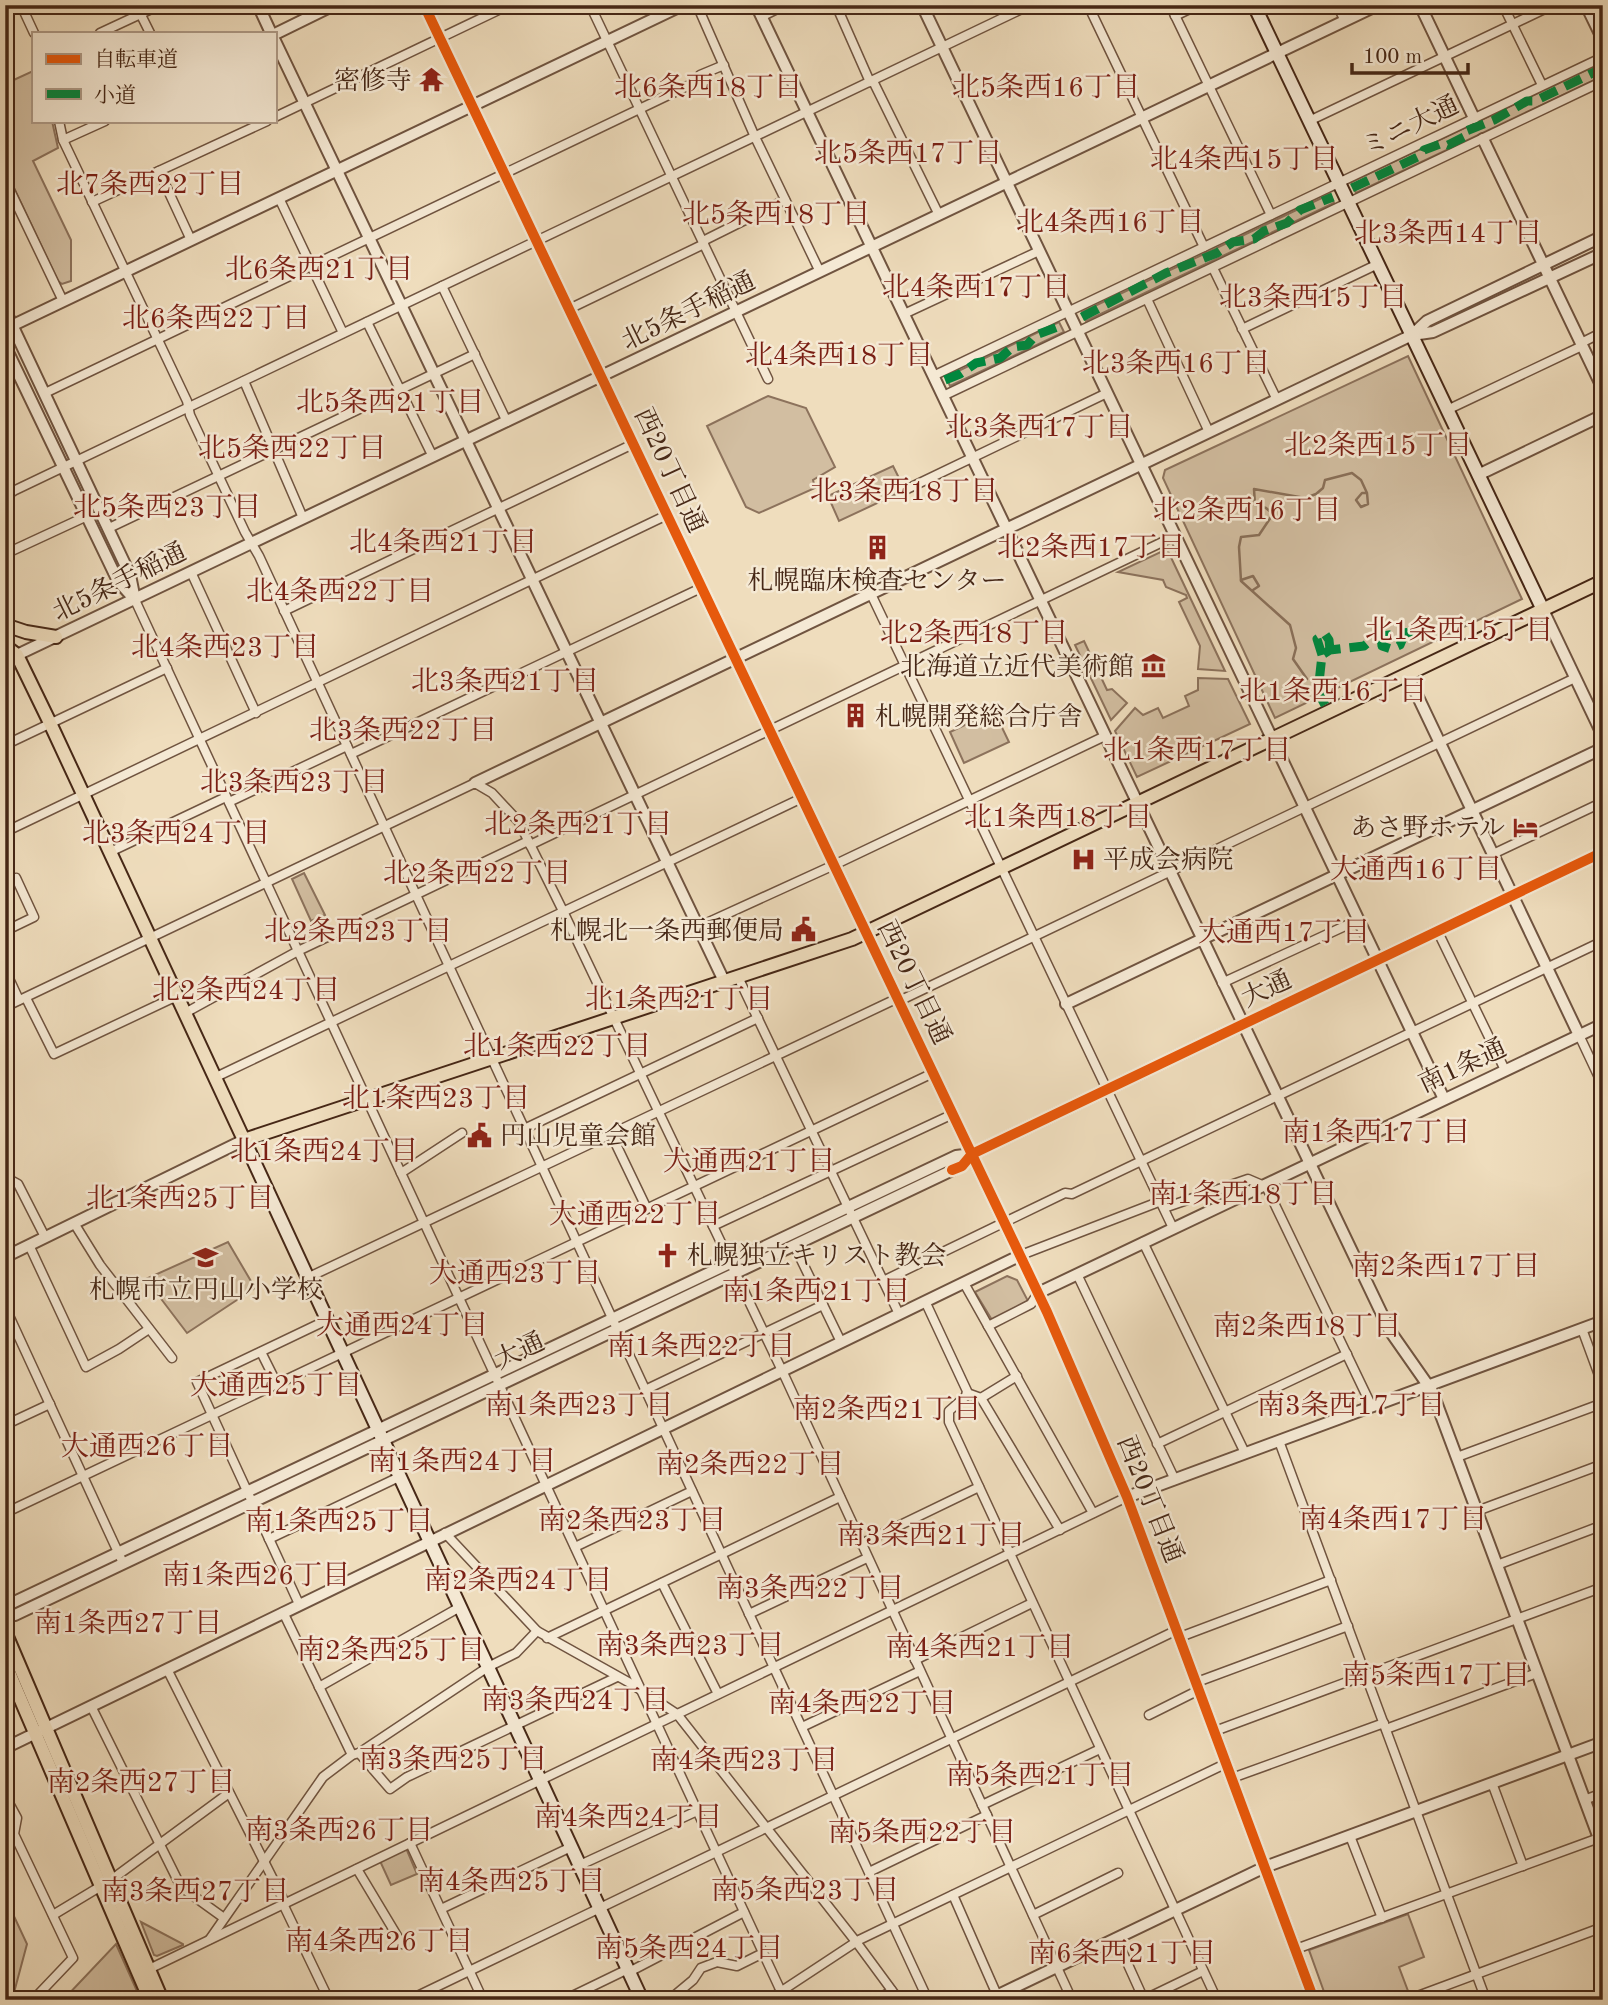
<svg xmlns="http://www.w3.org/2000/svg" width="1608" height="2005" viewBox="0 0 1608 2005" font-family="'Old Standard TT','Noto Serif JP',serif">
<rect width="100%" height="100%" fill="#efddbd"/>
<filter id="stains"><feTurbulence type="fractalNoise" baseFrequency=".00286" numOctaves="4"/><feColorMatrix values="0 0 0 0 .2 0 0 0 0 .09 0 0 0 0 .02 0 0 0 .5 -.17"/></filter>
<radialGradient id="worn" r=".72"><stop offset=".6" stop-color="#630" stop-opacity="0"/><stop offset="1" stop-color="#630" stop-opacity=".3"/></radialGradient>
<g fill="#d2bea1" stroke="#8c725c" stroke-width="2">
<polygon points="1601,63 1603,76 1356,193 1351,182"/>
<polygon points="33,71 33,121 52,121 58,148 33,161 71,240 71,281 62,284 58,281 5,169 5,84"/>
<polygon points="1330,194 1334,203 1086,321 1082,312"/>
<polygon points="1059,322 1064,332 950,386 946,377"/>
<polygon points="1408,356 1522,599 1275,718 1163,478 1165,470"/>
<polygon points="768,396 806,408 835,467 813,480 815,488 759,513 746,507 707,426"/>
<polygon points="893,466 905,490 839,521 828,496"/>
<polygon points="1167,549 1225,671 1198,669 1200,646 1179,602 1187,598 1186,595 1166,587 1163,580 1118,572"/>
<polygon points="1084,641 1107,690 1112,689 1127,703 1111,720 1075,645"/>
<polygon points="1198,678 1228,679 1250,724 1137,777 1115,731 1135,708 1143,715 1158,708 1163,718 1189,706 1185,696 1198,690"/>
<polygon points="994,711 1009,742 964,763 950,732"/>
<polygon points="304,873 325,915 311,921 292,879"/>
<polygon points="228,1242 255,1288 187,1333 146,1279"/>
<polygon points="1007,1276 1017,1280 1028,1301 992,1320 975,1292"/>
<polygon points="406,1848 417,1874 391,1885 380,1861"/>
<polygon points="5,1897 27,1944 12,2000 5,2000"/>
<polygon points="1408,1914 1424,1957 1399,1967 1408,1991 1386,2000 1327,2000 1309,1950"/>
<polygon points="141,1922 183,1944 183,1945 157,1956 154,1955"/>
<polygon points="116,1944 141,2000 63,2000"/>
</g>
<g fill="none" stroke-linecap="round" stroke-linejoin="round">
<g stroke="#896f58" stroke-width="2.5">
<polyline points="1241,580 1253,576 1259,586 1253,590"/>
<polyline points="1307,679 1293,659 1296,648 1290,625 1241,581 1239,547 1241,537 1259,535 1273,514 1266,508 1255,505 1254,489 1305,498 1316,494 1323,488 1325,480 1352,473 1361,480 1367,493 1362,493 1356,500 1361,507 1368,504 1367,493"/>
</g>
<defs>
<g id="minor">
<polyline points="21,5 34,33"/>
<polyline points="136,5 150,33"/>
<polyline points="590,5 768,379"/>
<polyline points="697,5 755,137 820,272"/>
<polyline points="836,5 870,82"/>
<polyline points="1088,5 1204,247"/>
<polyline points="1170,5 1271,215"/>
<polyline points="1337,5 1345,21"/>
<polyline points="1503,5 1542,85"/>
<polyline points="1175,16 1198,5"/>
<polyline points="761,17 785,5"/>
<polyline points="100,33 160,5"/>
<polyline points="873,81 939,215"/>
<polyline points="275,117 509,5"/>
<polyline points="59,121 63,140 187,401 190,415 245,532 259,556 928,2000"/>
<polyline points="1309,121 1553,5"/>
<polyline points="63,140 105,121"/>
<polyline points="159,171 191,240"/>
<polyline points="5,180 63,301"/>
<polyline points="279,198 343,333"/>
<polyline points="92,202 267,121"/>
<polyline points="703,241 785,200"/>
<polyline points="1213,268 1277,400"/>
<polyline points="442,286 507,422"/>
<polyline points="1147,299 1209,432"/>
<polyline points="569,309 704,244"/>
<polyline points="904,314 1039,251"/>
<polyline points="367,322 433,457"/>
<polyline points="1242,329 1378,264"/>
<polyline points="1581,343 1603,332"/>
<polyline points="933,376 1603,57"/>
<polyline points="244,381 303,518"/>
<polyline points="45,393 698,81 700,75 724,65"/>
<polyline points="943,396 1603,81"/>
<polyline points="1447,410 1582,346"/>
<polyline points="5,478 12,492"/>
<polyline points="905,490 1107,393"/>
<polyline points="5,495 1030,5"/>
<polyline points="109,528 475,354"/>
<polyline points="5,554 87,516"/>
<polyline points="191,572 256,713"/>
<polyline points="871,594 1173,1228"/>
<polyline points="135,600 785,2000"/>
<polyline points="284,611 633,444"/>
<polyline points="5,745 167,668"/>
<polyline points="351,754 701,588"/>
<polyline points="229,802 347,746"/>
<polyline points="5,832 667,515"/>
<polyline points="530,845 1175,536"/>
<polyline points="110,852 226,797"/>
<polyline points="1493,854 1603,802"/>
<polyline points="5,883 16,878 34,917 5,931"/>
<polyline points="698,927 834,865 1105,736"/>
<polyline points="1438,932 1505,1070"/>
<polyline points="5,970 19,1000"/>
<polyline points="738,977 899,1314"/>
<polyline points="1222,983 1358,920"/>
<polyline points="26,998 54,1054 177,996"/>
<polyline points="899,1001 1575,678"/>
<polyline points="5,1007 475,783 492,793 519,822 561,907 786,1379 1072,2000"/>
<polyline points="185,1013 298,951 528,841"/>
<polyline points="1579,1035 1603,1086"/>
<polyline points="216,1077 802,798"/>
<polyline points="524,1129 758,1018"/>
<polyline points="611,1134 647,1209"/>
<polyline points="401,1173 462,1133"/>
<polyline points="5,1177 18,1184 45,1237"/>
<polyline points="1265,1184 1372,1407"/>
<polyline points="1164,1208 1248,1179 1262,1185"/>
<polyline points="74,1223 100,1265 172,1358"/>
<polyline points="713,1226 953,1114"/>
<polyline points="1143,1242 1245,1453"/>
<polyline points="29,1245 86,1367 119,1349 149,1329"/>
<polyline points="794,1245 841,1342"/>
<polyline points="1021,1255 1161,1201"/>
<polyline points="1077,1274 1175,1480"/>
<polyline points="307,1278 898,998"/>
<polyline points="883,1281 1065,1193 1072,1194 1603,941"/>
<polyline points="964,1283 1093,1513"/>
<polyline points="925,1301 967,1391 966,1396 949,1411 949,1422 1217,2000"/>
<polyline points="5,1307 123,1563"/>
<polyline points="988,1326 1031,1304 1038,1293"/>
<polyline points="1582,1329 1603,1386"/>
<polyline points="261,1352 277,1384"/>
<polyline points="645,1390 823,1305"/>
<polyline points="967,1393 981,1398 1060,1530"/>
<polyline points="981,1398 1017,1376"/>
<polyline points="5,1425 50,1404"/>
<polyline points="1279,1441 1486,2000"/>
<polyline points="1157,1444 1347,1354"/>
<polyline points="1457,1457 1603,1403"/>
<polyline points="1477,1511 1603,1464"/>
<polyline points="5,1513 933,1073"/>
<polyline points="445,1533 537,1631 630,1683 677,1714 857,1943 899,2000"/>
<polyline points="269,1539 399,1477"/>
<polyline points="861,1544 979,1487"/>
<polyline points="575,1547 692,1491"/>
<polyline points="1497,1565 1603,1525"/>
<polyline points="662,1583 718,1694"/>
<polyline points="299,1604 197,1382 327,1320"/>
<polyline points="283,1612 352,1755"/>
<polyline points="749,1614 867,1558"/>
<polyline points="1180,1637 1331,1580"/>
<polyline points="547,1638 840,1497"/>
<polyline points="915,1660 1032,1603"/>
<polyline points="167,1669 283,1899 285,1908 329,2000"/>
<polyline points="1197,1682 1348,1626"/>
<polyline points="319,1687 460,1607"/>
<polyline points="91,1706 181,1887 224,1918"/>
<polyline points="1149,1715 1199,1690"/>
<polyline points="802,1727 920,1671"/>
<polyline points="1386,1729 1537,1673"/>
<polyline points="1215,1731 1603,1587"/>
<polyline points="359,1753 390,1789 407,1777 617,1677"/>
<polyline points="1232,1778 1384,1723"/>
<polyline points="1492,1783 1523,1866"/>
<polyline points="5,1796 17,1818 14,1834 73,1958 33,2000"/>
<polyline points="1584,1800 1603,1793"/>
<polyline points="982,1805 1100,1749"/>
<polyline points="1350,1836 1382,1918"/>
<polyline points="410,1843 483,2000"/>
<polyline points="580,1865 697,1811"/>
<polyline points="357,1869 402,1944"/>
<polyline points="869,1872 987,1815"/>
<polyline points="953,1895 997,1995"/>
<polyline points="441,1909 571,1847"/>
<polyline points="53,1915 111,1880 229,1793"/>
<polyline points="1033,1915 1118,1873"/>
<polyline points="1116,1938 1144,2000"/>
<polyline points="210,1939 323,1777 352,1755 359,1753 488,1667 516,1653 537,1631"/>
<polyline points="1296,1949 1599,1838"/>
<polyline points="145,1971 1127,1497"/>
<polyline points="629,1972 744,1912"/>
<polyline points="409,2000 1177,1630"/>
<polyline points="564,2000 628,1969"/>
<polyline points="669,2000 693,1980 701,1968 717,1962 737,1966 763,1953"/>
<polyline points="768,2000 859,1940 1227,1763"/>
<polyline points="875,2000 892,1991"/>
<polyline points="1143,2000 1203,1971"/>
<polyline points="1407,2000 1603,1927"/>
</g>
<g id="tertiary">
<polyline points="258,5 271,33"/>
<polyline points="424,5 1047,1312 1127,1497 1314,2000"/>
<polyline points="756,5 1390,1331 1432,1391 1603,1849"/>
<polyline points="922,5 1444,1099"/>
<polyline points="1420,5 1474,118"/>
<polyline points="1586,5 1603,40"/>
<polyline points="275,34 334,5"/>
<polyline points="275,41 724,981"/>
<polyline points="1483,139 1603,389"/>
<polyline points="5,310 130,575 135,600"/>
<polyline points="5,329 683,5"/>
<polyline points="1412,335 1427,321 1603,236"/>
<polyline points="5,346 118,581 135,600"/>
<polyline points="1478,475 1603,415"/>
<polyline points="1543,610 1603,736"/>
<polyline points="17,655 1378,5"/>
<polyline points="1408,676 1579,1035"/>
<polyline points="475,783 1412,335 1433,332 1603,253"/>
<polyline points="1066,1004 1603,748"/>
<polyline points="5,1257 244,1140"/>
<polyline points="1038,1293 1603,1024"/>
<polyline points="1127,1497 1603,1321"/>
<polyline points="5,1609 10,1604 956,1156 972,1154"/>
<polyline points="5,1616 15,1615 961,1166 972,1154 1603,852"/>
<polyline points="5,1748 1021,1255"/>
<polyline points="988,2000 1265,1867 1603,1742"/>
</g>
<g id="secondary">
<polyline points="1254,5 1543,610"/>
<polyline points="244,1140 642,2000"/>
</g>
<g id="primary">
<polyline points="5,625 26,632 56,637"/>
<polyline points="5,646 17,655 50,723 244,1140 852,939 1603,581"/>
<polyline points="5,1632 162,2000"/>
<polyline points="5,1663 150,2000"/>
</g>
</defs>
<use href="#minor" stroke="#705440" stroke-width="11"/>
<use href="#tertiary" stroke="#705440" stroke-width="14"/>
<use href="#secondary" stroke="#462716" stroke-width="16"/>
<use href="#primary" stroke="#462716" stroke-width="16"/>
<use href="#minor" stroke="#f5e9d4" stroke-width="8"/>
<use href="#tertiary" stroke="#f5e9d4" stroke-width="10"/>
<use href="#secondary" stroke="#f5e9d4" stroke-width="12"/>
<use href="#primary" stroke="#efddbd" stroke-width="12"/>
<g stroke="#00873e" stroke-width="9" stroke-dasharray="18 9" stroke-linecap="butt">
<polyline points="1352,188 1422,155 1424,150 1443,143 1448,145 1466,136 1466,131 1494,120 1527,101 1535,101 1603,68"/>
<polyline points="1082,317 1166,273 1217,253 1233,242 1254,239 1264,231 1287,223 1300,210 1333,197"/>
<polyline points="945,380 960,374 976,363 1000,358 1013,347 1027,345 1036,335 1063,325"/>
<polyline points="1381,636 1382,646 1391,649 1400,645 1405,633"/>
<polyline points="1322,655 1317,639 1325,634 1329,640 1330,650"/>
<polyline points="1325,705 1318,692 1322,655 1330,650 1364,646 1375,637 1425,630"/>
</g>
<defs>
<g id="cycleway">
<polyline points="424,5 1047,1312 1127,1497 1314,2000"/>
<polyline points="952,1170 962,1166 972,1154 1603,852"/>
</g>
</defs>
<use href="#cycleway" stroke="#f5e9d4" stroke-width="15"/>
<use href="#cycleway" stroke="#e8590c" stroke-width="10"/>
</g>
<defs>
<symbol id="temple-bare" viewBox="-9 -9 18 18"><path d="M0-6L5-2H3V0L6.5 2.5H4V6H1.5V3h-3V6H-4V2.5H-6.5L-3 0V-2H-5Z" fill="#8f2418" stroke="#f5e9d4" stroke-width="2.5" paint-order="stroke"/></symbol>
<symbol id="building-bare" viewBox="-9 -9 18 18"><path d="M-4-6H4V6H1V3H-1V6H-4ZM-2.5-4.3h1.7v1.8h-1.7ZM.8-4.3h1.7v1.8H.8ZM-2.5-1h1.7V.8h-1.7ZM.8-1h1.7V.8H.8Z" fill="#8f2418" stroke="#f5e9d4" stroke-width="2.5" paint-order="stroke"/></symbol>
<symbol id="museum-bare" viewBox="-9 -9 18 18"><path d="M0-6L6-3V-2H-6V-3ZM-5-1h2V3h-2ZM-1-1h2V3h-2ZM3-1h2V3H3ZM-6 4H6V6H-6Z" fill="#8f2418" stroke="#f5e9d4" stroke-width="2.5" paint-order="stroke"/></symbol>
<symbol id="hotel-bare" viewBox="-9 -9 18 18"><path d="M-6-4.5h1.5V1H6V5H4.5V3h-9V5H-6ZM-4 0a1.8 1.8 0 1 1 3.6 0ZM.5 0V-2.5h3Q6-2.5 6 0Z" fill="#8f2418" stroke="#f5e9d4" stroke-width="2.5" paint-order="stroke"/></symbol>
<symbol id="hospital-bare" viewBox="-9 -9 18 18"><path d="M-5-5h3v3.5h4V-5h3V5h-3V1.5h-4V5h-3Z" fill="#8f2418" stroke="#f5e9d4" stroke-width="2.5" paint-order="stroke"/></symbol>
<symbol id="civic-bare" viewBox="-9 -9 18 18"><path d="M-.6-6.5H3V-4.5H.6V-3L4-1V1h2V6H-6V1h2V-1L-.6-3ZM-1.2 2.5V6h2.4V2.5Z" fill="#8f2418" stroke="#f5e9d4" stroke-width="2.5" paint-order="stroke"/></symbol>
<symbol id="church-bare" viewBox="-9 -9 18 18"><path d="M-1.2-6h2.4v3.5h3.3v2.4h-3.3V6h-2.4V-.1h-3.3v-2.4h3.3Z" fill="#8f2418" stroke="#f5e9d4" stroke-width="2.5" paint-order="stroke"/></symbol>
<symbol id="school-bare" viewBox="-9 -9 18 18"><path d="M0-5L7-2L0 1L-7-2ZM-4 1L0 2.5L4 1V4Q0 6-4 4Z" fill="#8f2418" stroke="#f5e9d4" stroke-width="2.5" paint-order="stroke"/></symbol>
</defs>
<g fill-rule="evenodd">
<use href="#temple-bare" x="414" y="62" width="35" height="35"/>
<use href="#building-bare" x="860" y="530" width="35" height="35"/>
<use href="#museum-bare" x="1136" y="648" width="35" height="35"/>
<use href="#building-bare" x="838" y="698" width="35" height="35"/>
<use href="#hotel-bare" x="1508" y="810" width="35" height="35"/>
<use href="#hospital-bare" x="1066" y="842" width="35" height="35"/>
<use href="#civic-bare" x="786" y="912" width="35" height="35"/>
<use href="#civic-bare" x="462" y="1118" width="35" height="35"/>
<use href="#church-bare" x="650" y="1238" width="35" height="35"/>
<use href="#school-bare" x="188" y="1240" width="35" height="35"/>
</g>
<g text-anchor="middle" stroke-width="5" stroke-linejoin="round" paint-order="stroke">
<g font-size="26" fill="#462716" stroke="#f5e9d4" text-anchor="end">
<text x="412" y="89">密修寺</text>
<text x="877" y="589" text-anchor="middle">札幌臨床検査センター</text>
<text x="1134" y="675">北海道立近代美術館</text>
<text x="875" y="725" text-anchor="start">札幌開発総合庁舎</text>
<text x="1505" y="836">あさ野ホテル</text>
<text x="1103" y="868" text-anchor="start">平成会病院</text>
<text x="784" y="939">札幌北一条西郵便局</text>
<text x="500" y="1144" text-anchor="start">円山児童会館</text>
<text x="687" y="1264" text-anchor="start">札幌独立キリスト教会</text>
<text x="206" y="1298" text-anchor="middle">札幌市立円山小学校</text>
</g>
<g font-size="26" fill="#462716" stroke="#f5e9d4">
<text transform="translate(1410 125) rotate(-26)" y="9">ミニ大通</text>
<text transform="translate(688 310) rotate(-26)" y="9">北5条手稲通</text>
<text transform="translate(671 470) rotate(65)" y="9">西20丁目通</text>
<text transform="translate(119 581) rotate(-26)" y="9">北5条手稲通</text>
<text transform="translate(915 982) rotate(64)" y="9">西20丁目通</text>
<text transform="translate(1266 988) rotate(-25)" y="9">大通</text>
<text transform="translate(1462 1065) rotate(-25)" y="9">南1条通</text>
<text transform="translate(519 1350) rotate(-25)" y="9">大通</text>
<text transform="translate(1151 1499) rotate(68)" y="9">西20丁目通</text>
</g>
<g font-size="28" fill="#7a1f14" stroke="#f5e9d4">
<text x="708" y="96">北6条西18丁目</text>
<text x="1046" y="96">北5条西16丁目</text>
<text x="908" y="162">北5条西17丁目</text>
<text x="1244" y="168">北4条西15丁目</text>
<text x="150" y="193">北7条西22丁目</text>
<text x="776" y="223">北5条西18丁目</text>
<text x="1110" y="231">北4条西16丁目</text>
<text x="1448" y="242">北3条西14丁目</text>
<text x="319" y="278">北6条西21丁目</text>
<text x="976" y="296">北4条西17丁目</text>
<text x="1313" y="306">北3条西15丁目</text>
<text x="216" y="327">北6条西22丁目</text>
<text x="839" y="364">北4条西18丁目</text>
<text x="1176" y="372">北3条西16丁目</text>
<text x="390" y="411">北5条西21丁目</text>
<text x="1039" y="436">北3条西17丁目</text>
<text x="1378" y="454">北2条西15丁目</text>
<text x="292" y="457">北5条西22丁目</text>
<text x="904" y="500">北3条西18丁目</text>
<text x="167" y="516">北5条西23丁目</text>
<text x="1247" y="519">北2条西16丁目</text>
<text x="443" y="551">北4条西21丁目</text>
<text x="1091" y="556">北2条西17丁目</text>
<text x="340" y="600">北4条西22丁目</text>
<text x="1459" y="639">北1条西15丁目</text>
<text x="974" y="642">北2条西18丁目</text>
<text x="225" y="656">北4条西23丁目</text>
<text x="505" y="690">北3条西21丁目</text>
<text x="1333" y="700">北1条西16丁目</text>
<text x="403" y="739">北3条西22丁目</text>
<text x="1197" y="759">北1条西17丁目</text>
<text x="294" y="791">北3条西23丁目</text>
<text x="1058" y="826">北1条西18丁目</text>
<text x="578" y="833">北2条西21丁目</text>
<text x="176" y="842">北3条西24丁目</text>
<text x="1416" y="878">大通西16丁目</text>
<text x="477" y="882">北2条西22丁目</text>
<text x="358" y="940">北2条西23丁目</text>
<text x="1284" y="941">大通西17丁目</text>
<text x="246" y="999">北2条西24丁目</text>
<text x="679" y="1008">北1条西21丁目</text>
<text x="557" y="1055">北1条西22丁目</text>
<text x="436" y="1107">北1条西23丁目</text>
<text x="1376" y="1141">南1条西17丁目</text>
<text x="324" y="1160">北1条西24丁目</text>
<text x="749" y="1170">大通西21丁目</text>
<text x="1243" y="1203">南1条西18丁目</text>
<text x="180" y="1207">北1条西25丁目</text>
<text x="635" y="1223">大通西22丁目</text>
<text x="1446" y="1275">南2条西17丁目</text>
<text x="515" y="1282">大通西23丁目</text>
<text x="816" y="1300">南1条西21丁目</text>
<text x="402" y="1334">大通西24丁目</text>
<text x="1307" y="1335">南2条西18丁目</text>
<text x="701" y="1355">南1条西22丁目</text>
<text x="276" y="1394">大通西25丁目</text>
<text x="579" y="1414">南1条西23丁目</text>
<text x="1351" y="1414">南3条西17丁目</text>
<text x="887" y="1418">南2条西21丁目</text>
<text x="147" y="1455">大通西26丁目</text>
<text x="462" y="1470">南1条西24丁目</text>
<text x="750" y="1473">南2条西22丁目</text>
<text x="1393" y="1528">南4条西17丁目</text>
<text x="632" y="1529">南2条西23丁目</text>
<text x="339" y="1530">南1条西25丁目</text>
<text x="931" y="1544">南3条西21丁目</text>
<text x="256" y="1584">南1条西26丁目</text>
<text x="518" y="1589">南2条西24丁目</text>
<text x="810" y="1597">南3条西22丁目</text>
<text x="128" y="1632">南1条西27丁目</text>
<text x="690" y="1654">南3条西23丁目</text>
<text x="980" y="1656">南4条西21丁目</text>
<text x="391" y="1659">南2条西25丁目</text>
<text x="1436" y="1684">南5条西17丁目</text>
<text x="575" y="1709">南3条西24丁目</text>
<text x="862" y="1712">南4条西22丁目</text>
<text x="453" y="1768">南3条西25丁目</text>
<text x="744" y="1769">南4条西23丁目</text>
<text x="1040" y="1784">南5条西21丁目</text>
<text x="141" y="1791">南2条西27丁目</text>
<text x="628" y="1826">南4条西24丁目</text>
<text x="339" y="1839">南3条西26丁目</text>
<text x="922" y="1841">南5条西22丁目</text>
<text x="511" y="1890">南4条西25丁目</text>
<text x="805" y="1899">南5条西23丁目</text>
<text x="195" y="1900">南3条西27丁目</text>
<text x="379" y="1950">南4条西26丁目</text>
<text x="689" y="1957">南5条西24丁目</text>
<text x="1122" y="1962">南6条西21丁目</text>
</g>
</g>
<rect width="1608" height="2005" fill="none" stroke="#efddbd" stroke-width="28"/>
<rect x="7" y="7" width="1594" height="1991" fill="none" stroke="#462716" stroke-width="3.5"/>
<rect x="14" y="14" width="1580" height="1977" fill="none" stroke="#462716" stroke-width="2"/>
<rect x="32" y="32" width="245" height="91" fill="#f5e9d4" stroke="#af9b88" stroke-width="2"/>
<rect x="46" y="54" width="35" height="10" fill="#e8590c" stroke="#af9b88" stroke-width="2"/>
<text x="94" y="66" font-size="21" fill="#462716">自転車道</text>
<rect x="46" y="89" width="35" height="10" fill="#00873e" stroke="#af9b88" stroke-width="2"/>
<text x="94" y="102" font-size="21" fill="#462716">小道</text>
<path d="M1352 63v10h116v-10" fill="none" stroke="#462716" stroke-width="3.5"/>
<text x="1363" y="63" font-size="21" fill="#462716" stroke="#f5e9d4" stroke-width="5" paint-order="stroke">100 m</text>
<rect width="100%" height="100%" filter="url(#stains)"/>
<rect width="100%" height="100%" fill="url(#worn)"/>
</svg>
